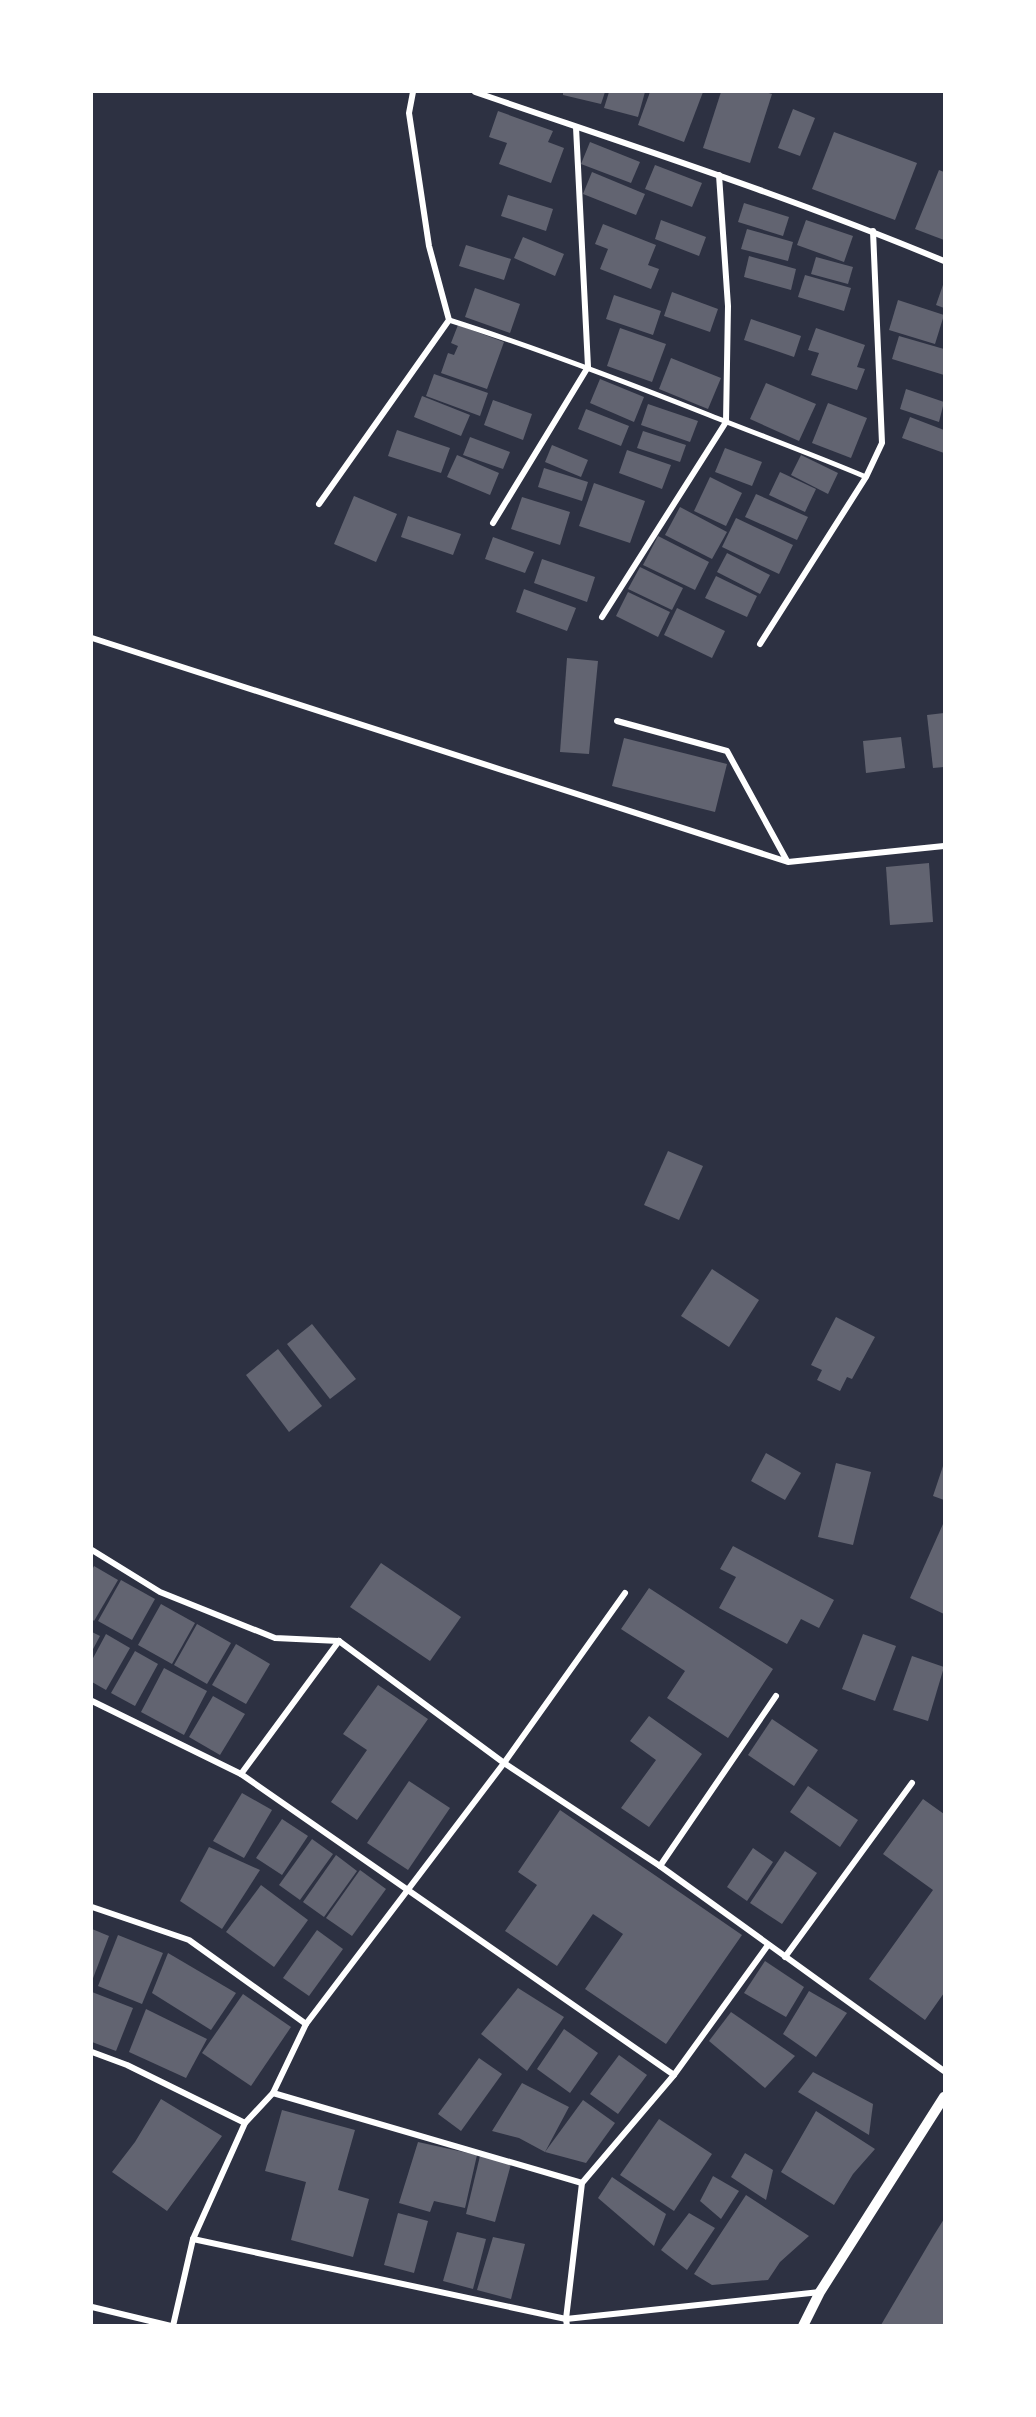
<svg xmlns="http://www.w3.org/2000/svg" width="1036" height="2417" viewBox="0 0 1036 2417" font-family="Roboto,sans-serif">
<rect width="100%" height="100%" fill="#2d3142"/>
<g fill="#626471">
<polygon points="563,92 605,92 601,104 563,95"/>
<polygon points="609,92 645,92 638,117 604,108"/>
<polygon points="650,92 703,92 684,142 638,125"/>
<polygon points="721,92 765,92 772,94 750,163 703,148"/>
<polygon points="793,109 815,118 800,156 778,148"/>
<polygon points="498,111 553,131 548,142 564,148 551,183 499,164 507,143 489,137"/>
<polygon points="834,132 917,163 895,220 812,189"/>
<polygon points="590,142 640,162 631,183 581,164"/>
<polygon points="655,165 702,183 692,207 645,189"/>
<polygon points="939,170 944,172 944,240 915,229"/>
<polygon points="592,172 645,194 636,215 583,194"/>
<polygon points="508,195 553,209 546,231 501,216"/>
<polygon points="744,203 789,217 783,236 738,222"/>
<polygon points="661,220 706,237 699,256 655,239"/>
<polygon points="806,220 853,236 844,262 797,245"/>
<polygon points="603,224 656,245 648,265 659,269 651,289 600,269 608,249 595,244"/>
<polygon points="747,229 793,242 788,261 741,249"/>
<polygon points="523,237 564,254 555,276 514,258"/>
<polygon points="466,245 511,259 504,280 459,266"/>
<polygon points="749,256 796,269 791,290 744,277"/>
<polygon points="816,257 853,267 848,284 811,274"/>
<polygon points="805,275 851,288 844,311 798,297"/>
<polygon points="944,282 944,308 936,305"/>
<polygon points="475,288 520,304 510,333 465,317"/>
<polygon points="672,292 718,309 710,332 664,316"/>
<polygon points="614,295 661,311 653,335 606,319"/>
<polygon points="898,300 944,315 935,344 889,330"/>
<polygon points="751,319 801,336 794,357 744,340"/>
<polygon points="458,325 504,342 487,389 441,373 448,353 454,355 458,346 451,343"/>
<polygon points="620,328 666,344 652,382 607,366"/>
<polygon points="816,328 865,345 857,367 865,369 857,390 811,375 819,353 808,350"/>
<polygon points="899,336 944,349 944,375 892,359"/>
<polygon points="671,358 721,378 708,409 659,389"/>
<polygon points="434,374 488,393 480,416 426,396"/>
<polygon points="600,379 644,397 634,422 590,403"/>
<polygon points="766,383 816,404 799,441 750,419"/>
<polygon points="906,389 944,402 939,422 900,409"/>
<polygon points="422,396 470,415 461,436 414,417"/>
<polygon points="493,400 532,414 523,440 484,425"/>
<polygon points="828,403 867,418 851,458 812,443"/>
<polygon points="648,404 698,421 690,442 641,425"/>
<polygon points="586,409 629,426 621,446 578,429"/>
<polygon points="910,417 944,430 944,453 902,438"/>
<polygon points="397,430 450,448 441,473 388,456"/>
<polygon points="643,431 686,445 680,462 637,448"/>
<polygon points="470,437 510,452 503,469 463,455"/>
<polygon points="552,445 588,460 581,477 545,462"/>
<polygon points="725,448 762,462 752,486 715,472"/>
<polygon points="627,450 671,465 662,489 619,473"/>
<polygon points="457,455 499,473 490,495 447,477"/>
<polygon points="801,455 838,473 828,494 791,475"/>
<polygon points="544,468 588,482 582,501 538,487"/>
<polygon points="780,472 816,489 805,512 769,495"/>
<polygon points="710,477 742,493 726,526 694,511"/>
<polygon points="594,483 645,501 630,543 579,526"/>
<polygon points="756,494 808,517 797,540 745,517"/>
<polygon points="354,496 397,514 376,562 334,544"/>
<polygon points="522,497 570,512 560,545 511,529"/>
<polygon points="680,507 727,532 712,559 665,535"/>
<polygon points="408,516 461,534 453,555 401,537"/>
<polygon points="736,518 793,545 779,574 722,547"/>
<polygon points="658,536 709,562 695,590 643,565"/>
<polygon points="493,537 534,552 525,573 485,559"/>
<polygon points="727,553 770,575 760,594 717,572"/>
<polygon points="542,559 595,577 587,602 534,583"/>
<polygon points="640,567 683,588 672,610 628,589"/>
<polygon points="716,576 757,596 747,617 705,598"/>
<polygon points="524,589 576,608 567,631 516,612"/>
<polygon points="628,592 670,612 658,637 616,616"/>
<polygon points="677,608 725,631 712,658 664,635"/>
<polygon points="567,658 598,661 589,754 560,752"/>
<polygon points="944,713 944,767 933,768 927,715"/>
<polygon points="901,737 905,768 866,773 863,741"/>
<polygon points="624,738 727,764 715,812 612,786"/>
<polygon points="929,863 933,922 890,925 886,867"/>
<polygon points="668,1151 703,1166 679,1220 644,1205"/>
<polygon points="712,1269 759,1300 729,1347 681,1316"/>
<polygon points="836,1317 875,1337 852,1379 847,1377 840,1391 817,1380 822,1370 811,1365"/>
<polygon points="312,1324 356,1379 330,1399 287,1344"/>
<polygon points="278,1349 322,1406 289,1432 246,1375"/>
<polygon points="766,1453 801,1473 785,1500 751,1481"/>
<polygon points="836,1463 871,1472 853,1545 818,1537"/>
<polygon points="944,1463 944,1500 933,1496"/>
<polygon points="943,1524 944,1525 944,1614 910,1598"/>
<polygon points="733,1546 834,1600 819,1628 801,1619 787,1644 719,1608 736,1577 720,1569"/>
<polygon points="381,1563 461,1617 430,1661 350,1607"/>
<polygon points="94,1566 118,1580 94,1621 92,1619 92,1570"/>
<polygon points="121,1580 155,1599 132,1640 98,1621"/>
<polygon points="649,1588 773,1669 728,1738 667,1698 685,1671 621,1629"/>
<polygon points="161,1604 195,1623 172,1664 138,1645"/>
<polygon points="197,1624 231,1643 207,1684 174,1665"/>
<polygon points="92,1632 100,1636 92,1651"/>
<polygon points="106,1634 130,1648 106,1690 92,1682 92,1660"/>
<polygon points="863,1634 896,1646 875,1701 842,1689"/>
<polygon points="236,1644 270,1664 246,1704 212,1685"/>
<polygon points="135,1651 158,1664 135,1706 111,1693"/>
<polygon points="912,1656 944,1667 928,1721 893,1710"/>
<polygon points="164,1668 207,1691 184,1735 141,1712"/>
<polygon points="378,1685 428,1719 357,1820 331,1802 367,1750 343,1734"/>
<polygon points="213,1696 245,1714 220,1755 189,1737"/>
<polygon points="649,1716 702,1754 649,1827 621,1808 656,1760 630,1741"/>
<polygon points="772,1719 818,1750 794,1786 748,1755"/>
<polygon points="409,1781 450,1808 408,1870 367,1843"/>
<polygon points="808,1786 858,1820 840,1847 790,1812"/>
<polygon points="242,1793 272,1810 244,1858 213,1841"/>
<polygon points="923,1799 944,1814 944,1993 925,2020 869,1979 933,1890 883,1854"/>
<polygon points="560,1810 742,1935 666,2044 585,1989 623,1934 593,1914 557,1966 505,1931 537,1885 518,1872"/>
<polygon points="282,1819 308,1836 282,1875 256,1858"/>
<polygon points="312,1839 333,1854 300,1900 279,1885"/>
<polygon points="209,1847 260,1870 222,1929 180,1901"/>
<polygon points="753,1848 773,1862 747,1901 727,1887"/>
<polygon points="785,1851 817,1873 782,1924 750,1903"/>
<polygon points="336,1855 357,1871 324,1917 303,1902"/>
<polygon points="360,1870 386,1889 352,1936 326,1918"/>
<polygon points="261,1885 308,1920 274,1967 226,1932"/>
<polygon points="92,1929 109,1936 92,1981"/>
<polygon points="317,1930 343,1949 309,1996 283,1978"/>
<polygon points="118,1935 163,1953 142,2004 98,1986"/>
<polygon points="168,1953 236,1993 211,2030 152,1993"/>
<polygon points="765,1961 804,1987 786,2017 744,1993"/>
<polygon points="518,1988 564,2017 527,2071 481,2034"/>
<polygon points="809,1991 847,2013 816,2057 783,2034"/>
<polygon points="92,1992 133,2008 116,2051 92,2042"/>
<polygon points="243,1994 291,2027 251,2086 202,2053"/>
<polygon points="146,2009 207,2039 186,2078 129,2052"/>
<polygon points="731,2012 795,2056 765,2088 709,2041"/>
<polygon points="564,2029 598,2053 570,2093 537,2069"/>
<polygon points="619,2055 647,2075 618,2114 590,2094"/>
<polygon points="479,2058 502,2074 461,2131 438,2114"/>
<polygon points="813,2072 873,2104 869,2135 798,2092"/>
<polygon points="522,2083 569,2107 545,2152 519,2138 492,2131"/>
<polygon points="161,2099 222,2136 167,2211 112,2172 135,2142"/>
<polygon points="583,2100 615,2123 586,2163 545,2152"/>
<polygon points="282,2110 355,2130 338,2190 369,2199 353,2257 291,2240 306,2182 265,2171"/>
<polygon points="816,2111 875,2149 853,2174 834,2205 781,2172"/>
<polygon points="659,2119 712,2154 674,2211 620,2175"/>
<polygon points="418,2142 477,2155 465,2208 434,2201 430,2212 399,2203"/>
<polygon points="745,2153 773,2170 766,2200 731,2177"/>
<polygon points="480,2156 511,2164 495,2222 466,2214"/>
<polygon points="713,2176 739,2191 721,2219 700,2201"/>
<polygon points="612,2177 666,2214 654,2246 598,2198"/>
<polygon points="746,2195 809,2236 780,2262 768,2280 712,2285 694,2274"/>
<polygon points="398,2213 428,2221 414,2273 384,2265"/>
<polygon points="689,2213 715,2228 687,2270 661,2250"/>
<polygon points="944,2219 944,2325 881,2325 934,2235"/>
<polygon points="457,2232 486,2239 473,2289 443,2281"/>
<polygon points="493,2237 525,2244 511,2299 477,2290"/>
</g>
<g fill="none" stroke-linecap="round" stroke-linejoin="round">
<path stroke="#fff" stroke-width="5" d="M449,320C537,348 623,381 709,415C762,436 814,455 866,477"/>
<g stroke="#fff" stroke-width="6">
<path d="M475,92C632,146 791,197 944,261"/>
<polyline points="319,504 449,320 429,246 409,113 413,92"/>
<polyline points="493,523 588,367 576,127"/>
<polyline points="602,617 726,422 728,306 719,175"/>
<polyline points="92,638 788,862 944,846"/>
<polyline points="760,644 866,477 882,443 873,231"/>
<polyline points="617,721 727,751 787,861"/>
<polyline points="92,1550 160,1592 275,1638 339,1641"/>
<polyline points="339,1641 504,1763 660,1866 944,2071"/>
<polyline points="92,1701 241,1774 674,2075"/>
<polyline points="241,1774 339,1641"/>
<polyline points="660,1866 776,1696"/>
<polyline points="92,1907 189,1940 306,2024"/>
<polyline points="785,1957 912,1783"/>
<polyline points="92,2052 127,2065 245,2123"/>
<polyline points="273,2093 582,2183"/>
<polyline points="193,2239 566,2319 820,2292"/>
<polyline points="92,2307 171,2326"/>
<polyline points="173,2326 193,2239 245,2123 273,2093 306,2024 504,1763 625,1593"/>
<polyline points="567,2326 566,2319 582,2183 674,2075 768,1945"/>
</g>
<polyline stroke="#fff" stroke-width="10" points="803,2326 820,2292 944,2097"/>
</g>
<rect width="1036" height="2417" fill="none" stroke="#ffffff" stroke-width="186"/>
</svg>
